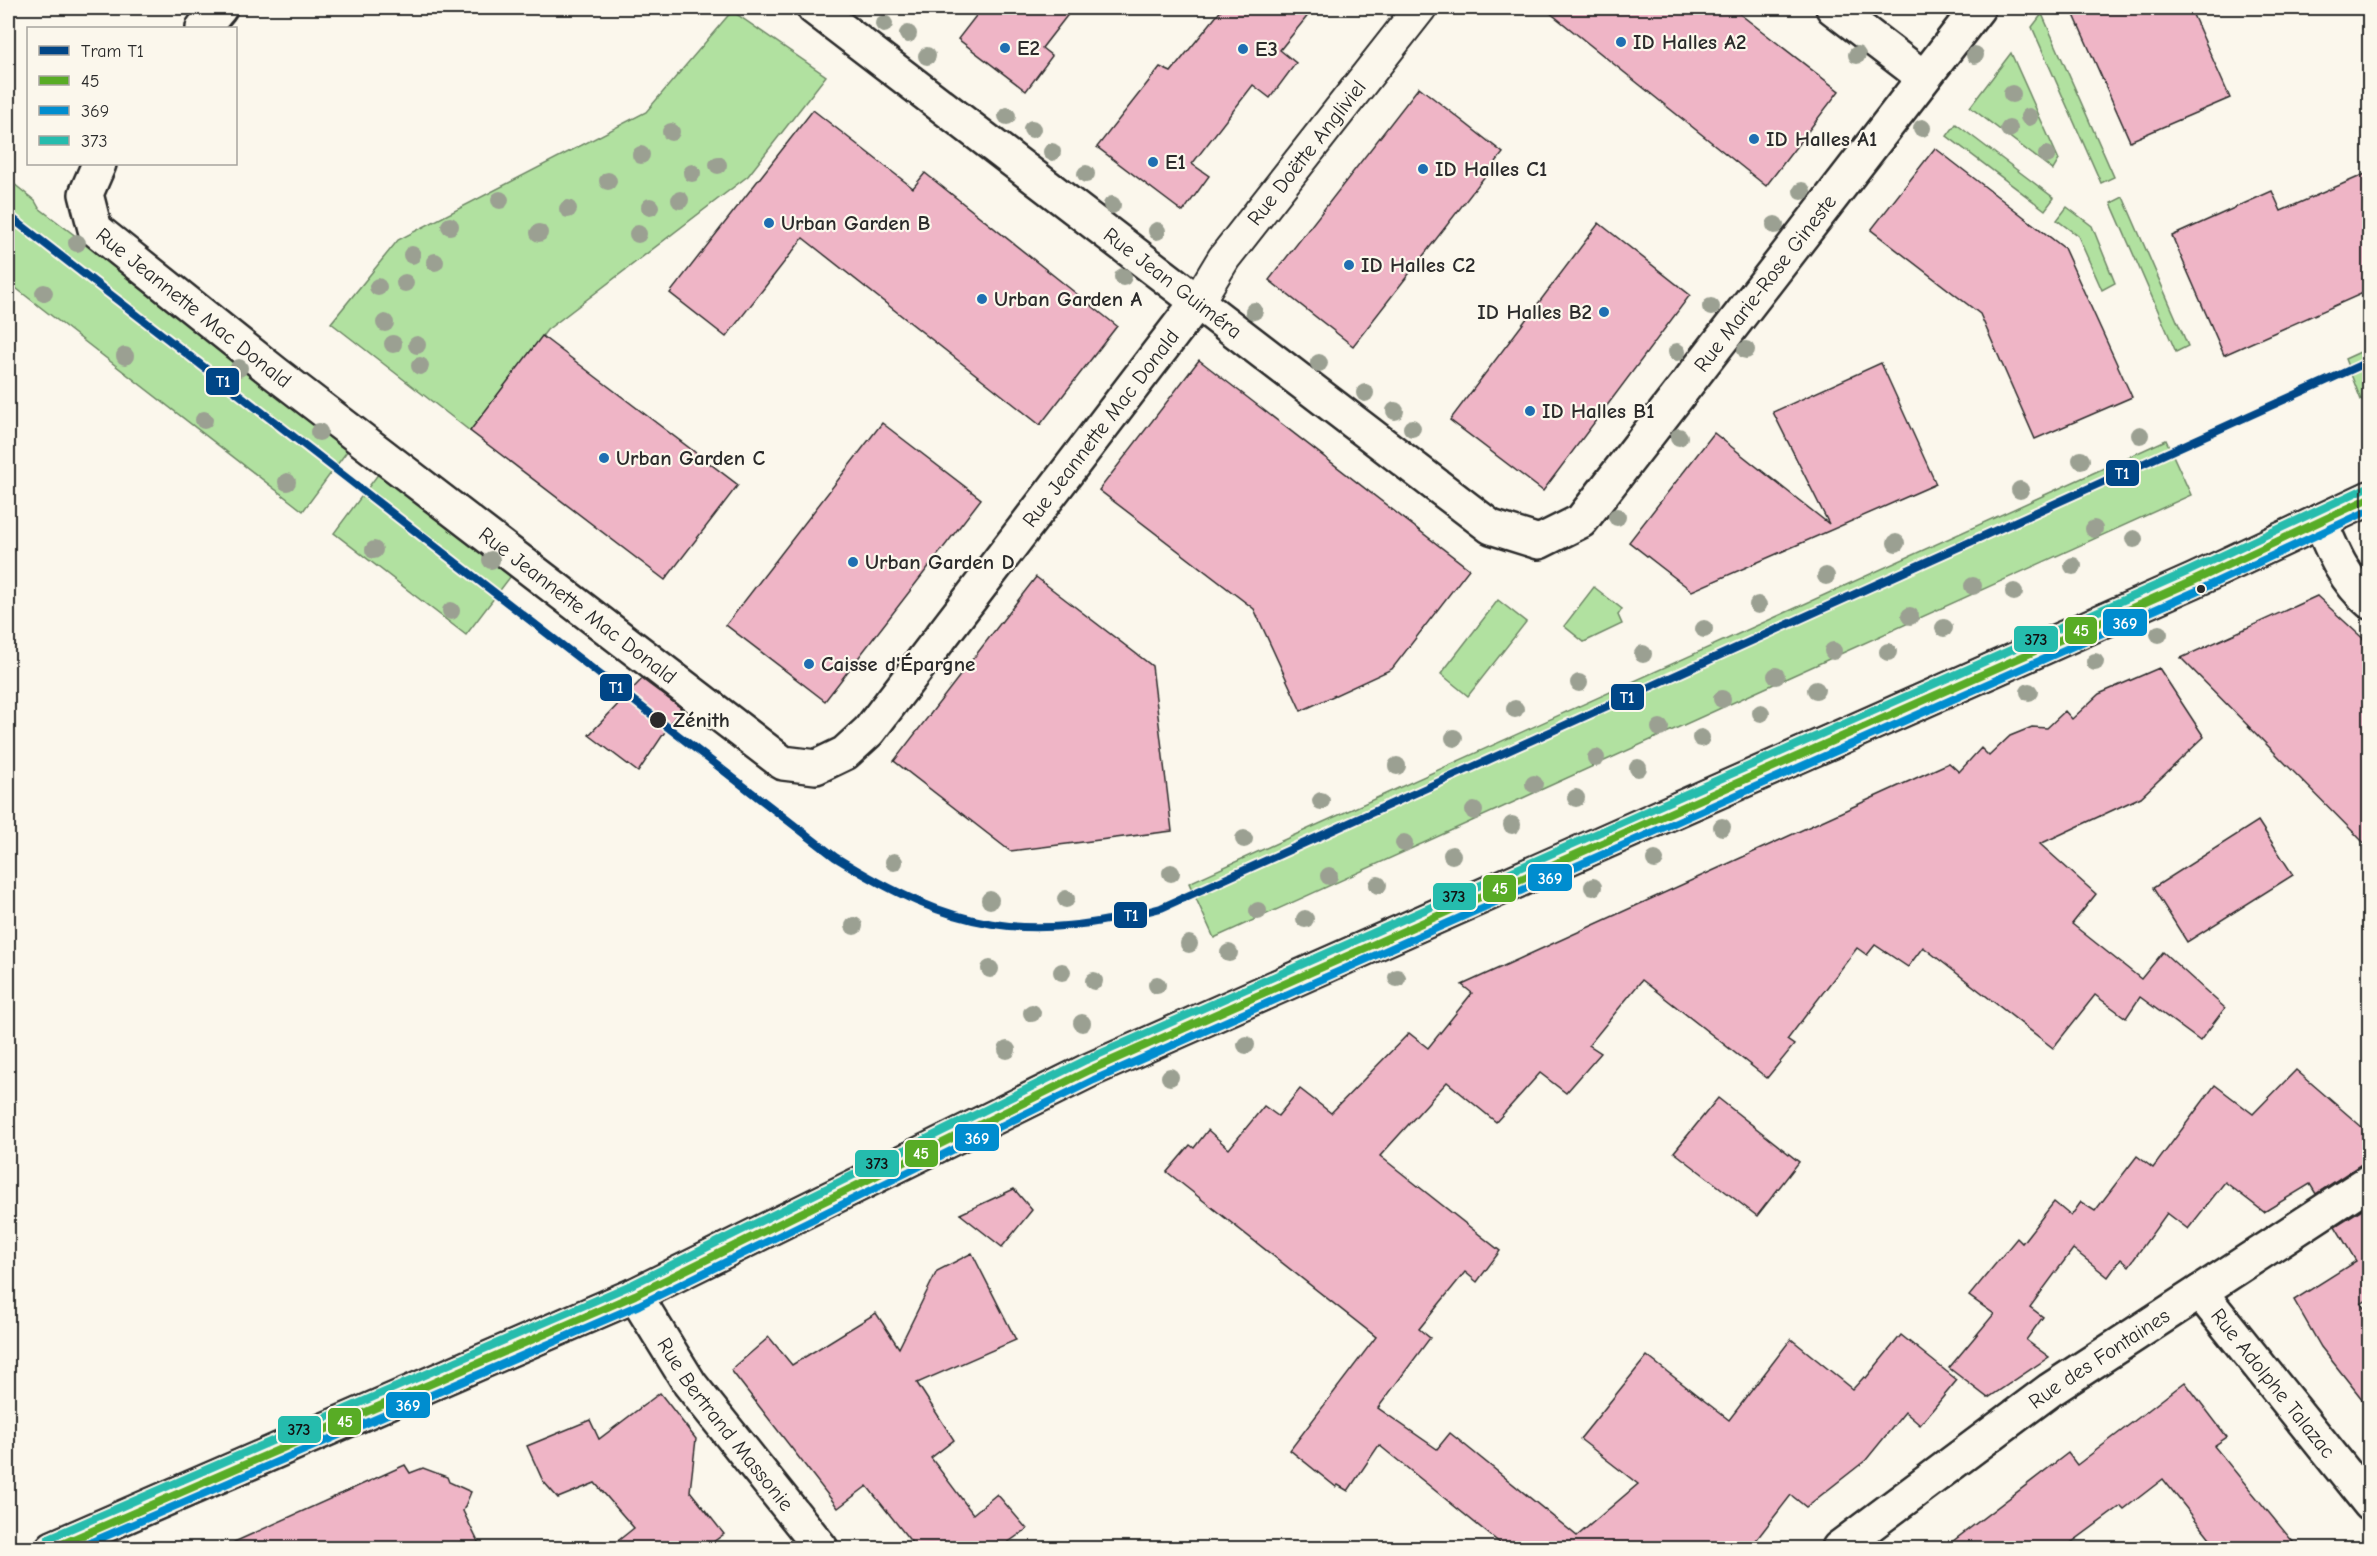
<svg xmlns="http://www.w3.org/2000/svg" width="2377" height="1556" viewBox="0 0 2377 1556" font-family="'Comic Neue',sans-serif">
<rect width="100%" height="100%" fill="#fbf7ec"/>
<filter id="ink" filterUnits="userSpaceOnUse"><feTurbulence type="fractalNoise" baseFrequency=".0167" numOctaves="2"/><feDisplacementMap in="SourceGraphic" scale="12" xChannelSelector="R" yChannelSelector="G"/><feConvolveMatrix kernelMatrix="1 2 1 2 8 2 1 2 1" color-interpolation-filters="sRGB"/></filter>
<g filter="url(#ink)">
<g fill="#b1e1a0" stroke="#6e8666" stroke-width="1.5">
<polygon points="732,11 826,76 748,176 547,330 470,431 331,323 398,240 646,112"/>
<polygon points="2042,14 2114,177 2101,183 2032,27"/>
<polygon points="2011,53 2059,160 2053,170 1970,107"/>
<polygon points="1956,124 2054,198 2045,210 1947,136"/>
<polygon points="8,179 35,201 39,208 351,446 303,511 8,282"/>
<polygon points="2123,197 2188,346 2176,352 2111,203"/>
<polygon points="2067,207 2092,226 2115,283 2102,290 2078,236 2057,220"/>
<polygon points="2369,348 2369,396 2361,400 2345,359"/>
<polygon points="2166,440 2191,495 1214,938 1189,883"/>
<polygon points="382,469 514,572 466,635 334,533"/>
<polygon points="1594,587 1622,609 1618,615 1622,624 1584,642 1564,626"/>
<polygon points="1498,600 1526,622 1468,696 1441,674"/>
</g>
<g fill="#efb5c6" stroke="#2b2b2b" stroke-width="1.5">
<polygon points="982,8 1073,8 1042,48 1052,56 1026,91 958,39"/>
<polygon points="1223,8 1314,8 1280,50 1296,63 1270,98 1253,85 1192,164 1209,176 1183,212 1097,147 1160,67 1171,72"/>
<polygon points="1544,8 1732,8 1839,91 1766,186"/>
<polygon points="2071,8 2190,8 2230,98 2130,141"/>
<polygon points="1419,87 1503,153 1353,346 1269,280"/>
<polygon points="813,110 913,188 925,173 1117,326 1040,425 803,238 726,337 670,293"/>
<polygon points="1935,148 2064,248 2132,397 2035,439 1980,314 1871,230"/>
<polygon points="2370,172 2370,290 2224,355 2172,236 2272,191 2281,211"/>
<polygon points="1599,223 1690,295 1543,491 1450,420"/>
<polygon points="542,336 738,485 665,580 470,431"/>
<polygon points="1199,360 1469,569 1392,669 1301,711 1254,609 1099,490"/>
<polygon points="1881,363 1936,484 1692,591 1629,542 1714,433 1829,524 1773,412"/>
<polygon points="882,423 981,499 825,701 726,625"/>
<polygon points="1036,577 1152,666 1172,831 1010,851 894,761"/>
<polygon points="2317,596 2370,645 2370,849 2181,658"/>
<polygon points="2159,668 2204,737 2141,797 2040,844 2096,894 2072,924 2141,979 2163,952 2225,1008 2200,1041 2140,997 2126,1018 2095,995 2053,1048 1923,947 1908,967 1875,945 1867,955 1857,948 1787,1040 1794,1045 1767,1078 1642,980 1589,1045 1601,1053 1566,1093 1540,1073 1496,1122 1447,1082 1380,1156 1500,1251 1477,1282 1465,1272 1419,1329 1430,1338 1378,1408 1437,1449 1450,1433 1577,1536 1638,1484 1580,1439 1647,1356 1729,1420 1791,1339 1853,1389 1864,1377 1866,1378 1901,1335 1957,1380 1920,1425 1905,1412 1866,1460 1806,1507 1791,1495 1750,1548 1506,1548 1379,1445 1348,1491 1338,1485 1336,1487 1290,1450 1376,1337 1167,1172 1190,1145 1194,1148 1208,1130 1229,1149 1264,1106 1278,1116 1300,1089 1331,1113 1409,1033 1428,1048 1472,993 1462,985 1949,763 1959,772 1981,748 1989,756 2010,736 2032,727 2047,728 2065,711 2072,719 2099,694"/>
<polygon points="642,679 681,708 638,772 589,735"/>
<polygon points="2258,821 2293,875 2187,942 2153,888"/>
<polygon points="2296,1070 2370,1134 2370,1162 2360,1165 2316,1194 2310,1184 2264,1212 2225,1182 2188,1229 2167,1213 2129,1266 2121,1259 2108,1277 2073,1249 2030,1307 2043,1317 2026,1340 2049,1357 1988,1398 1949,1368 1994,1314 1969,1296 2017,1238 2022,1243 2054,1202 2071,1216 2081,1202 2095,1211 2137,1156 2153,1168 2215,1085 2253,1114"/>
<polygon points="1718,1098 1799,1162 1757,1216 1674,1152"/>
<polygon points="1014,1189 1032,1210 1002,1247 960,1214"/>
<polygon points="2370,1204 2370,1298 2361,1304 2370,1316 2370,1409 2321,1347 2294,1300 2356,1261 2335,1226"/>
<polygon points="972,1253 1016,1340 917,1383 954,1440 931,1458 973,1514 997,1494 1027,1529 1000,1548 916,1548 867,1486 838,1508 731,1370 769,1337 792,1365 876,1313 899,1348 937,1271"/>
<polygon points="2185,1382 2227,1437 2214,1446 2298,1548 2218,1548 2163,1479 2124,1509 2121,1506 2064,1548 1944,1548 2068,1453 2077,1465"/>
<polygon points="660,1393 696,1439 690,1491 724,1534 705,1548 609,1548 634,1528 595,1483 558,1498 543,1481 527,1446 590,1420 599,1439"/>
<polygon points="405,1465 410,1473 423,1468 447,1477 449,1482 471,1492 463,1511 481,1548 221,1548"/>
</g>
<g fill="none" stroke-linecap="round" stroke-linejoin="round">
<defs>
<g id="pedestrian">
<path id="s1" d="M1198,301L1224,258L1420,8"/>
</g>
<g id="minor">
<path id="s2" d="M814,8L1491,527L1539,542L1581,521L1978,8"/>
<polyline points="1833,8 1923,77"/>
<polyline points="203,28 220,8"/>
<path id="s3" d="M99,164L86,194L95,229L275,373L783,763L816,767L845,753L869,731L1198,301"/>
<path d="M2320,521C2333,552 2344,580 2370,602"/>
<path id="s4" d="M2200,1292L2370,1504"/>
<path id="s5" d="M635,1295L690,1384L821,1548"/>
<path id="s6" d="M1839,1548L2050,1390L2370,1181"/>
</g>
<polyline id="secondary" points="53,1548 635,1295 1090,1070 2193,581 2370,498"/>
</defs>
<use href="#pedestrian" stroke="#2b2b2b" stroke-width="36"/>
<use href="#minor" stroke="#2b2b2b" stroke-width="38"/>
<use href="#secondary" stroke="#2b2b2b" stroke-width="38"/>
<use href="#pedestrian" stroke="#fbf7ec" stroke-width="32"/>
<use href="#minor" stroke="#fbf7ec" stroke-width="33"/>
<use href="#secondary" stroke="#fbf7ec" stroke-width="33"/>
<defs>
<polyline id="bus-1" points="53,1548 635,1295 1090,1070 2193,581 2370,498"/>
<polyline id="bus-2" points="78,1548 639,1305 1094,1080 2197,591 2370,510"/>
<polyline id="bus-3" points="49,1538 631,1285 1086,1060 2189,571 2366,488"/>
</defs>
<use href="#bus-1" stroke="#fbf7ec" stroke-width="12"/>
<use href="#bus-2" stroke="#fbf7ec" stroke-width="12"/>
<use href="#bus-3" stroke="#fbf7ec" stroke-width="12"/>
<use href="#bus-1" stroke="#58ac25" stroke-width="8"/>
<use href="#bus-2" stroke="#008dcf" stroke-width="8"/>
<use href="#bus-3" stroke="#25bcad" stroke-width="8"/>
<defs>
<path id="tram-1" d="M8,215L835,857C955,931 1024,944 1161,908L2370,361"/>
</defs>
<use href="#tram-1" stroke="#fbf7ec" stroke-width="12"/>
<use href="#tram-1" stroke="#004687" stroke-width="8"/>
</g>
<g fill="#9ba092">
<circle cx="884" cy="24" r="9"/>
<circle cx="908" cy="34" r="9"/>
<circle cx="1857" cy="55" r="9"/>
<circle cx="1975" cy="55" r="9"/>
<circle cx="927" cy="56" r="9"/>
<circle cx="2012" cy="94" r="9"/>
<circle cx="1007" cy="116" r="9"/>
<circle cx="2029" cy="117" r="9"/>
<circle cx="1922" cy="128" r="9"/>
<circle cx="1032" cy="129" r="9"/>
<circle cx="2009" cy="129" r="9"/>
<circle cx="671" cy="132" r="9"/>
<circle cx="1052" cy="152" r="9"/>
<circle cx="641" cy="155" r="9"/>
<circle cx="2047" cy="155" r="9"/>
<circle cx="718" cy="165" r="9"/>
<circle cx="692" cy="173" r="9"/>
<circle cx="1086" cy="174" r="9"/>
<circle cx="608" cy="181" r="9"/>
<circle cx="1802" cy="191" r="9"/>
<circle cx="500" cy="200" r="9"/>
<circle cx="680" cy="200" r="9"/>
<circle cx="1112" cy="205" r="9"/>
<circle cx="650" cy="207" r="9"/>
<circle cx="568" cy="209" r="9"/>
<circle cx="1775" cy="225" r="9"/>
<circle cx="450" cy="226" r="9"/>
<circle cx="1157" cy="231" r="9"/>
<circle cx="539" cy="233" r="9"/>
<circle cx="638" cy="234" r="9"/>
<circle cx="77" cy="243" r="9"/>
<circle cx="412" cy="255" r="9"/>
<circle cx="435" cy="262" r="9"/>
<circle cx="1123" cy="277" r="9"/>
<circle cx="405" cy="283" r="9"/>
<circle cx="378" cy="287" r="9"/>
<circle cx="44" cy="293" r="9"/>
<circle cx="1711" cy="307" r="9"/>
<circle cx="1254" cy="311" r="9"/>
<circle cx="385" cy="323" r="9"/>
<circle cx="393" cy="344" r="9"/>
<circle cx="417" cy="345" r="9"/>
<circle cx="1746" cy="350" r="9"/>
<circle cx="1677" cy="352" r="9"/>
<circle cx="125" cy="356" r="9"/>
<circle cx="1319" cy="363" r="9"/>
<circle cx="420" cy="366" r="9"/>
<circle cx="239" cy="368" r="9"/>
<circle cx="1365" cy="393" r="9"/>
<circle cx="1395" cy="411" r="9"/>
<circle cx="204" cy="420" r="9"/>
<circle cx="1412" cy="428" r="9"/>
<circle cx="319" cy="432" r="9"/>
<circle cx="2140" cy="435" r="9"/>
<circle cx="1679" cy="437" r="9"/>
<circle cx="2081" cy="460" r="9"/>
<circle cx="287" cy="482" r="9"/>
<circle cx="2020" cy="490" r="9"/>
<circle cx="1617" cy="517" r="9"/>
<circle cx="2094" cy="529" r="9"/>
<circle cx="2134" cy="539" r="9"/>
<circle cx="1896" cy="543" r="9"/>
<circle cx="374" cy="550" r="9"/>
<circle cx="491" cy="560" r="9"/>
<circle cx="2073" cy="566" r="9"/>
<circle cx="1826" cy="576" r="9"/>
<circle cx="1973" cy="586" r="9"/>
<circle cx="2014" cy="592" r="9"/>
<circle cx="1758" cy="605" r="9"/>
<circle cx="451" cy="611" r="9"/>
<circle cx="1910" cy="616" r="9"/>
<circle cx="1944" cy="628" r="9"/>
<circle cx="1704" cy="629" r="9"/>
<circle cx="2159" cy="634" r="9"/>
<circle cx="1833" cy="651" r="9"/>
<circle cx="1888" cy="652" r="9"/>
<circle cx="1643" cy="654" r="9"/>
<circle cx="2095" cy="662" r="9"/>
<circle cx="1776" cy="676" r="9"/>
<circle cx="1579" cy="683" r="9"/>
<circle cx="1816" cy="690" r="9"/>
<circle cx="2029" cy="692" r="9"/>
<circle cx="1722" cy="699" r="9"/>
<circle cx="1515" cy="709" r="9"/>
<circle cx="1761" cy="713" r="9"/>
<circle cx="1660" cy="728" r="9"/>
<circle cx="1454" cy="738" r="9"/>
<circle cx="1701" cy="738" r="9"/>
<circle cx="1596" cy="758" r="9"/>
<circle cx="1397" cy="766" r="9"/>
<circle cx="1638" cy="768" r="9"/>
<circle cx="1534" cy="784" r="9"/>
<circle cx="1576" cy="798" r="9"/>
<circle cx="1321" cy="801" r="9"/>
<circle cx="1474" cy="811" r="9"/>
<circle cx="1512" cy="825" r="9"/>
<circle cx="1722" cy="827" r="9"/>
<circle cx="1244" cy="839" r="9"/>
<circle cx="1404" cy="843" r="9"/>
<circle cx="1452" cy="855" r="9"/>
<circle cx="1655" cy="860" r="9"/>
<circle cx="894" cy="862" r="9"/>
<circle cx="1171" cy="873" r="9"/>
<circle cx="1329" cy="876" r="9"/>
<circle cx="1378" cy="885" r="9"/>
<circle cx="1593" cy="887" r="9"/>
<circle cx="1066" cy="899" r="9"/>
<circle cx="990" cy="900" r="9"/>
<circle cx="1258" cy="911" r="9"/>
<circle cx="1305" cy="919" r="9"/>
<circle cx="854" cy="926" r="9"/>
<circle cx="1189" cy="944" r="9"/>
<circle cx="1229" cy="953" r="9"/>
<circle cx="990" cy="969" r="9"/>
<circle cx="1062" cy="972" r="9"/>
<circle cx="1397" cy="978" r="9"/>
<circle cx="1094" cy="981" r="9"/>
<circle cx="1157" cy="985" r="9"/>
<circle cx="1032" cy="1013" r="9"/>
<circle cx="1082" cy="1023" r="9"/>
<circle cx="1246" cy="1045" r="9"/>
<circle cx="1007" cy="1050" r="9"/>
<circle cx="1170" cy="1077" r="9"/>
</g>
</g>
<g fill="#1f6fb2" stroke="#fbf7ec" stroke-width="2">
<circle cx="1621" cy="42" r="6"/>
<circle cx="1005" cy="48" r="6"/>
<circle cx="1243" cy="49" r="6"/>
<circle cx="1754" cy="139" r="6"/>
<circle cx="1153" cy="162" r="6"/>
<circle cx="1423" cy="169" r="6"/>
<circle cx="769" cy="223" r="6"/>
<circle cx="1349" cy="265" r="6"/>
<circle cx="982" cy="299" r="6"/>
<circle cx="1604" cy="312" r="6"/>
<circle cx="1530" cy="411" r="6"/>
<circle cx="604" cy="458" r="6"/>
<circle cx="853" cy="562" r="6"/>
<circle cx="809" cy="664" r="6"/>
</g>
<g fill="#2b2b2b" stroke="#fbf7ec" stroke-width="2">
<circle cx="2201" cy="589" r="5"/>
<circle cx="658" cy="720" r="9"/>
</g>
<g text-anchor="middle" stroke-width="4.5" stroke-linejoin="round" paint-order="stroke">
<g font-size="21" font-weight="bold" fill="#2b2b2b" stroke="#fbf7ec" text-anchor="start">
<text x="1633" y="49">ID Halles A2</text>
<text x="1017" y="55">E2</text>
<text x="1255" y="56">E3</text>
<text x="1766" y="146">ID Halles A1</text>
<text x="1165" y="169">E1</text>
<text x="1435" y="176">ID Halles C1</text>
<text x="781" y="230">Urban Garden B</text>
<text x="1361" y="272">ID Halles C2</text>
<text x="994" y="306">Urban Garden A</text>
<text x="1592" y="319" text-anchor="end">ID Halles B2</text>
<text x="1542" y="418">ID Halles B1</text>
<text x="616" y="465">Urban Garden C</text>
<text x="865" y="569">Urban Garden D</text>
<text x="821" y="671">Caisse d'Épargne</text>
</g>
<g font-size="21" fill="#2b2b2b" stroke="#fbf7ec">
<text dy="7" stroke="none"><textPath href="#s1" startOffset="184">Rue Doëtte Angliviel</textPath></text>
<text dy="7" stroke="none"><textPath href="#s2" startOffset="452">Rue Jean Guiméra</textPath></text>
<text dy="7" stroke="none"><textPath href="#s2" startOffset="1251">Rue Marie-Rose Gineste</textPath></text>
<text dy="7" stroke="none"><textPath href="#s3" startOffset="195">Rue Jeannette Mac Donald</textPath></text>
<text dy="7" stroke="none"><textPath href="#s3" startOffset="1419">Rue Jeannette Mac Donald</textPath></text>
<text dy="7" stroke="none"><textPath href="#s3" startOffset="681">Rue Jeannette Mac Donald</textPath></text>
<text dy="7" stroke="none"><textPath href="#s6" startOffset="322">Rue des Fontaines</textPath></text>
<text dy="7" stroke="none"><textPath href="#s4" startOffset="117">Rue Adolphe Talazac</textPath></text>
<text dy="7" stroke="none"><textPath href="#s5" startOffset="158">Rue Bertrand Massonie</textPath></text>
</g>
<g font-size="21" font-weight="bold" fill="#2b2b2b" stroke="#fbf7ec" text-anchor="start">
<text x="673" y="727">Zénith</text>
</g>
</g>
<g stroke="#fbf7ec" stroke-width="2">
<rect x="205" y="367" width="35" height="29" rx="6" fill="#004687"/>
<rect x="2105" y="459" width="35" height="28" rx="6" fill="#004687"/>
<rect x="2102" y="608" width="46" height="29" rx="6" fill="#008dcf"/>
<rect x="2064" y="616" width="34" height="29" rx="6" fill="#58ac25"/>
<rect x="2013" y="625" width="46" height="28" rx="6" fill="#25bcad"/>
<rect x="599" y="673" width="34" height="29" rx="6" fill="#004687"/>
<rect x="1610" y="683" width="35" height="28" rx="6" fill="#004687"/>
<rect x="1527" y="863" width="46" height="29" rx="6" fill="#008dcf"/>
<rect x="1482" y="874" width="35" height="29" rx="6" fill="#58ac25"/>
<rect x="1432" y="882" width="45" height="29" rx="6" fill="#25bcad"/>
<rect x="1113" y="901" width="35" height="28" rx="6" fill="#004687"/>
<rect x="954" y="1123" width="46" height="29" rx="6" fill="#008dcf"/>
<rect x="904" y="1139" width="35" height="29" rx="6" fill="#58ac25"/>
<rect x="854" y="1149" width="46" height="29" rx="6" fill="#25bcad"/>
<rect x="385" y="1391" width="46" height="28" rx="6" fill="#008dcf"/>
<rect x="327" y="1407" width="35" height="29" rx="6" fill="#58ac25"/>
<rect x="277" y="1415" width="45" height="29" rx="6" fill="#25bcad"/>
</g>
<g font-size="16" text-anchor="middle" font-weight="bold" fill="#fff">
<text x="223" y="387">T1</text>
<text x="2122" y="479">T1</text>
<text x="2125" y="629">369</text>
<text x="2081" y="636">45</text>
<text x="616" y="693">T1</text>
<text x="1627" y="703">T1</text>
<text x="1550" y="884">369</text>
<text x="1500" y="894">45</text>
<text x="1131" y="921">T1</text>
<text x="977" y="1144">369</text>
<text x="921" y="1159">45</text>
<text x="408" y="1411">369</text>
<text x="345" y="1427">45</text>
</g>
<g font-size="16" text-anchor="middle" font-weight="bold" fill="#111">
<text x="2036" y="645">373</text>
<text x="1454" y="902">373</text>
<text x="877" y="1169">373</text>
<text x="299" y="1435">373</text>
</g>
<rect width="2377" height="1556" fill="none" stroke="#fbf7ec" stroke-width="30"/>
<rect x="15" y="15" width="2347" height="1526" fill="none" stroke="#2b2b2b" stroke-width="2" filter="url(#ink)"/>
<rect x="27" y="27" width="210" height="138" fill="#fbf7ec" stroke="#a8a59f" stroke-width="1.5"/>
<rect x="39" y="46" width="30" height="9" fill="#004687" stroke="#a8a59f" stroke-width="1.5"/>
<text x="81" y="57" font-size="18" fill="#2b2b2b">Tram T1</text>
<rect x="39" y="76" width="30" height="9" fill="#58ac25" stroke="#a8a59f" stroke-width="1.5"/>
<text x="81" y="87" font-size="18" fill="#2b2b2b">45</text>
<rect x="39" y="106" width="30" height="9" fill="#008dcf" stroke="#a8a59f" stroke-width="1.5"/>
<text x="81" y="117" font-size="18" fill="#2b2b2b">369</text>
<rect x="39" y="136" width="30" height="9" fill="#25bcad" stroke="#a8a59f" stroke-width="1.5"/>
<text x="81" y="147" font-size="18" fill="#2b2b2b">373</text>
</svg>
